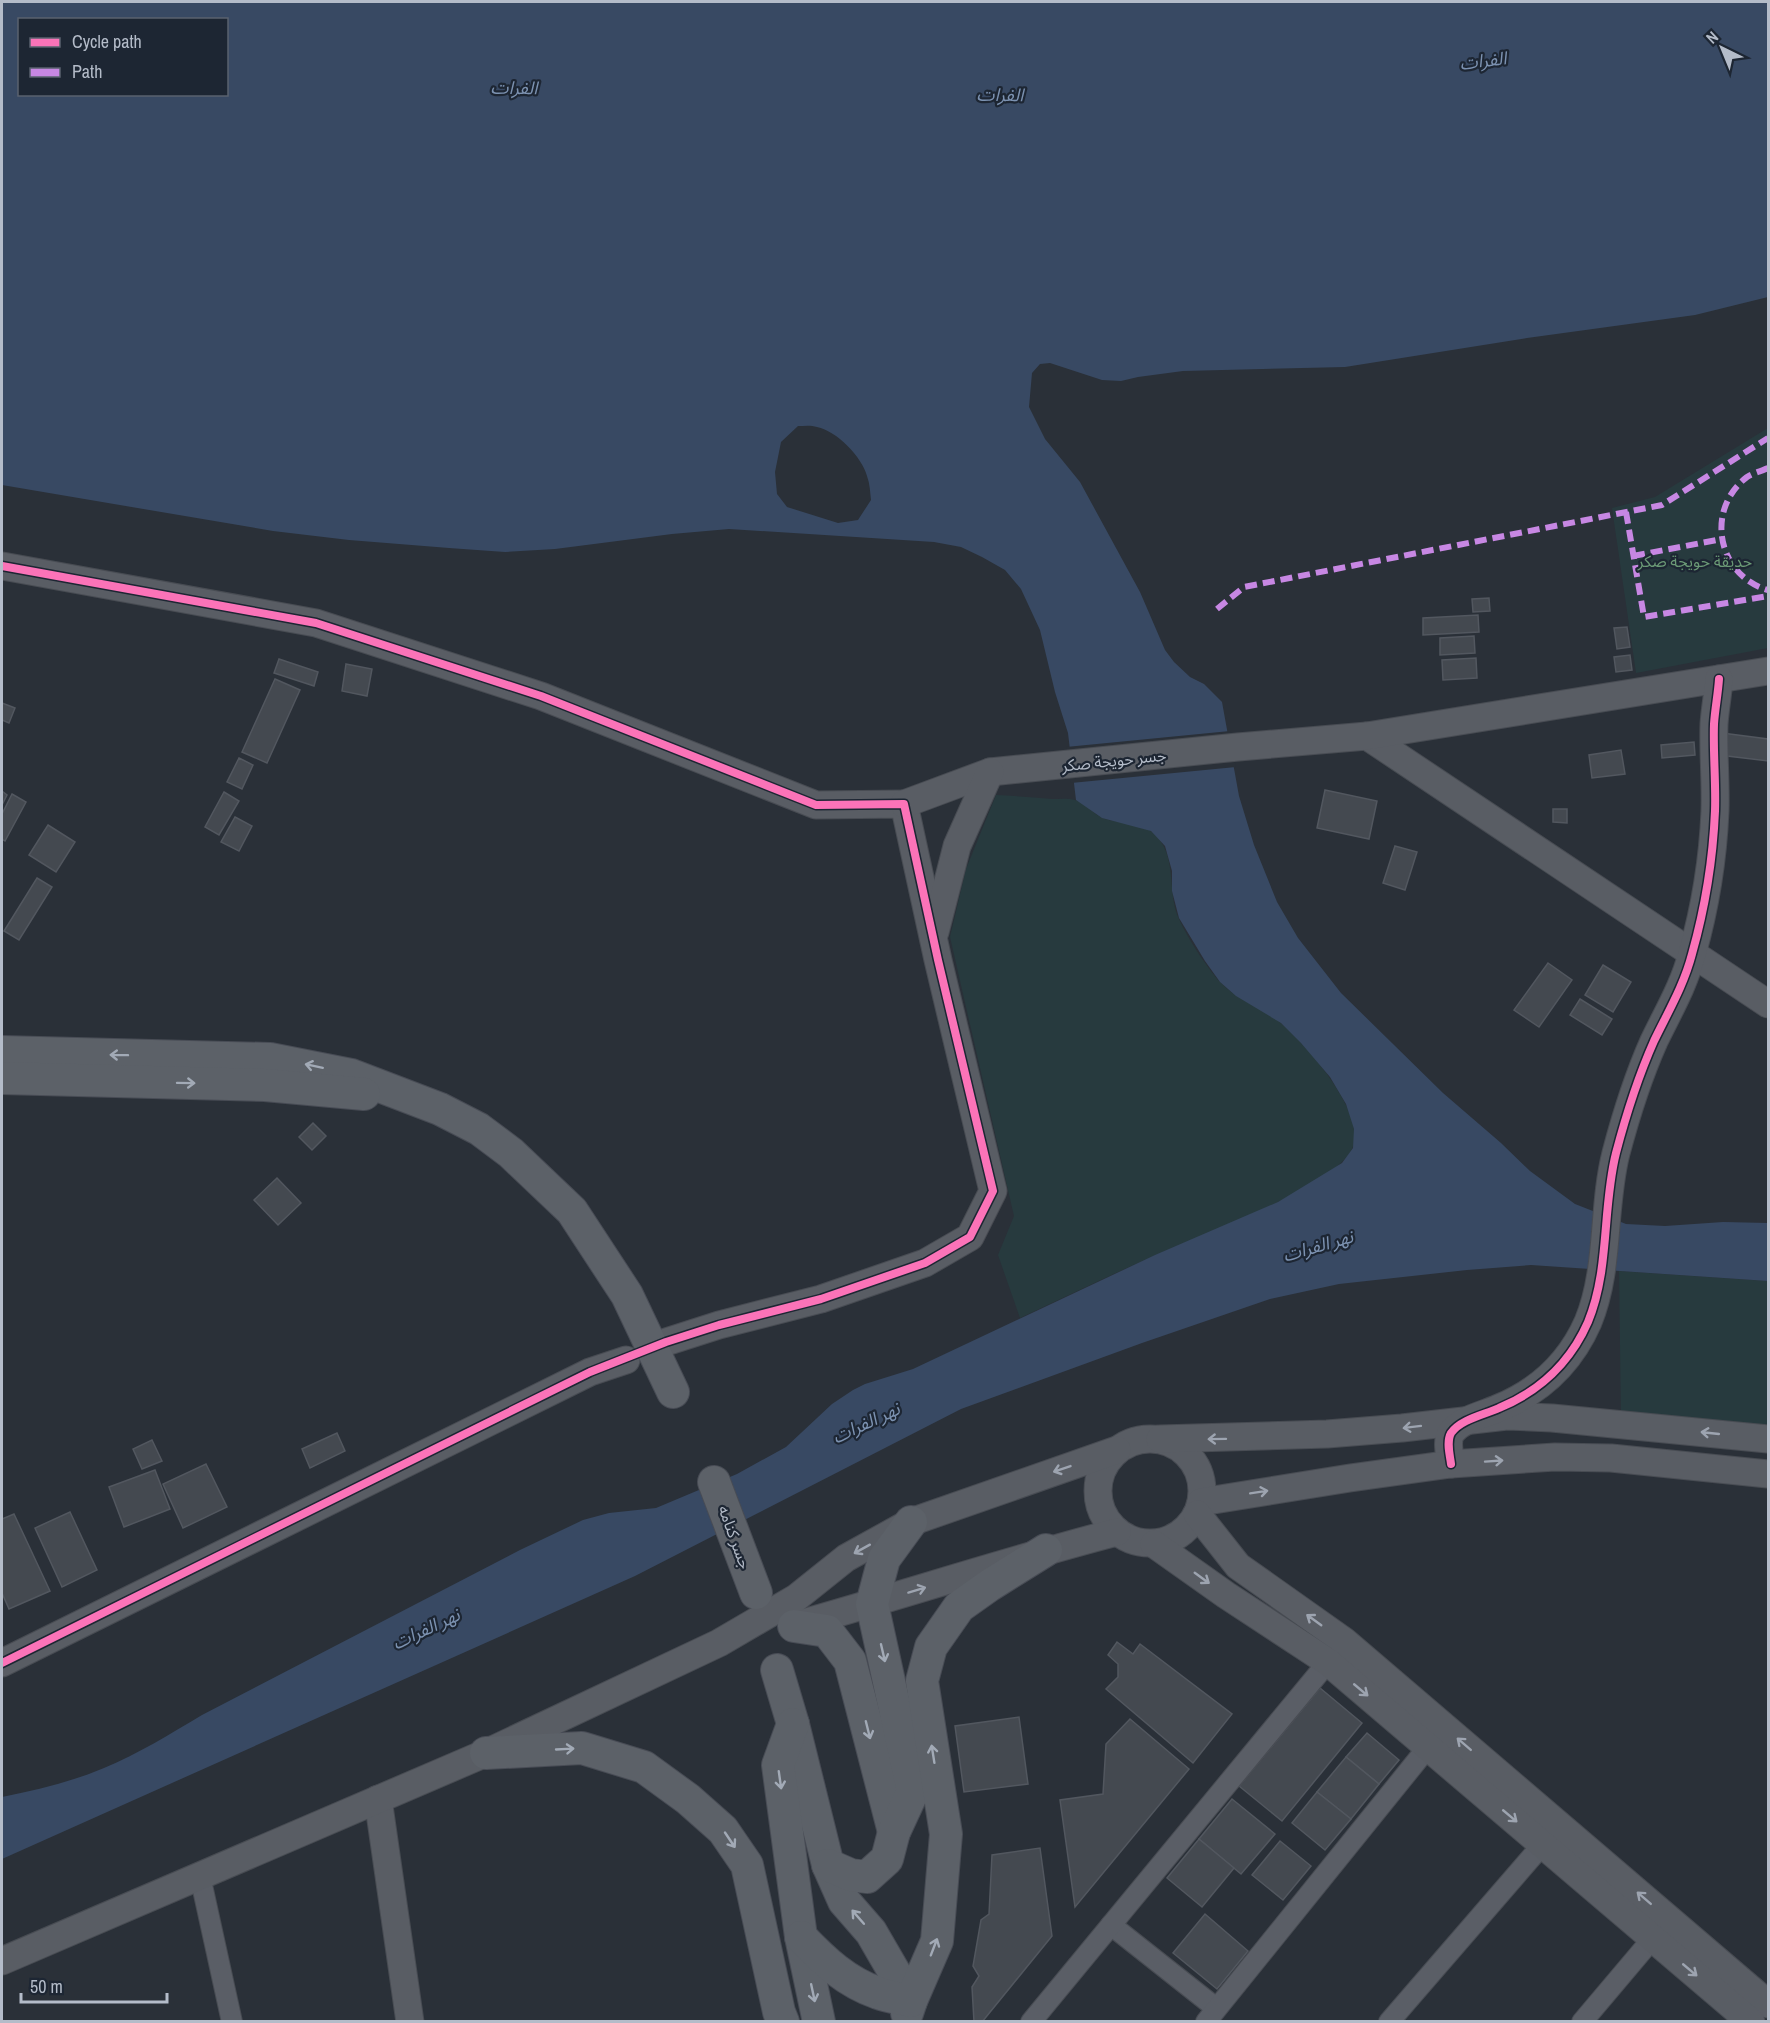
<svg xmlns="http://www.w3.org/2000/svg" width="1770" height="2023" viewBox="0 0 1770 2023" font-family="'Archivo Narrow','Noto Sans Arabic',sans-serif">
<rect width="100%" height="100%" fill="#2a3038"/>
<g fill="#273a3e">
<polygon points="1768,428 1768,648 1636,673 1612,508 1655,497"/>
<path d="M996,795C1014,796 1033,797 1052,799C1059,799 1068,798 1075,800C1085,803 1093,814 1103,818C1118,824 1139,822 1152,832C1179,854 1166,891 1179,919C1188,939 1206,966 1220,982C1238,1001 1263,1008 1282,1024C1306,1044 1369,1116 1352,1149C1333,1188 1198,1236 1156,1255C1110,1275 1065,1297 1020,1318L998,1255L1014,1216L950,937L966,869Z"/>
<polygon points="1619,1271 1768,1281 1768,1429 1621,1416"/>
</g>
<path fill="#384963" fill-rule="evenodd" d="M2,2H1768V297L1695,315L1527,338L1345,367L1183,371L1138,377L1121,381L1102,380L1050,363L1040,364L1032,373L1029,407L1045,439L1080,482L1140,592L1165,650L1174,662L1190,677L1204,684L1222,702L1239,796L1254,845L1277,902L1298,938L1341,993L1443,1093L1501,1143L1530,1171L1575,1204L1626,1224L1665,1226L1723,1222L1768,1223V1281L1531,1265L1467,1270L1339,1284L1270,1299L1142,1343L961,1409L635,1576L2,1859V1797C36,1790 71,1782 104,1768C138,1754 170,1734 202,1715L520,1550L583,1520L609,1513L656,1508L737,1474L786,1447L832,1404L853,1390L865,1384L913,1369L1155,1255L1278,1202L1342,1163L1353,1148L1354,1129L1346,1104L1330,1077L1301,1043L1281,1023L1236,996L1220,982L1205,961L1179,918L1172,891V871L1165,846L1151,831L1102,818L1076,800L1068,733L1055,692L1040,630L1021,589L1005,570L982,557L961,547L934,542L729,529L672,534L555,549L505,552L449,548L349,540L273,531L2,485ZM20,20H226V94H20ZM798,426C804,426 811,425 817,427C837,431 862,457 867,476C870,484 870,492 871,500L858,520L838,523L787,507L777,494L775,472L781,442Z"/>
<polygon fill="#2a3038" points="1230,731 1236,767 1071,783 1066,747"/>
<g fill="#444950" stroke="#52575f" stroke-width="1.5">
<polygon points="1489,598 1490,611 1473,612 1472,599"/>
<polygon points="1478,615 1479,632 1423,635 1423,618"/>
<polygon points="1627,627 1630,647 1617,649 1614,628"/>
<polygon points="1474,636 1475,653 1440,655 1440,638"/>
<polygon points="1630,655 1632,670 1616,672 1614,657"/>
<polygon points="1476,658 1477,678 1443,680 1442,660"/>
<polygon points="279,659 318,672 314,686 274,673"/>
<polygon points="346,664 372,669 367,696 342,691"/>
<polygon points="275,679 300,690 267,763 242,752"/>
<polygon points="2,703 15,708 9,723 2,720"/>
<polygon points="1722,733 1768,739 1768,761 1719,755"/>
<polygon points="1694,742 1695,755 1662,758 1661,745"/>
<polygon points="1621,750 1625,774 1592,778 1589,755"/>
<polygon points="239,758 253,765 242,789 227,782"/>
<polygon points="1325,790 1377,801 1369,839 1317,828"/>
<polygon points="2,791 7,795 2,805"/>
<polygon points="224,792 239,801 219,835 205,827"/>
<polygon points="12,794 26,802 5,841 2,839 2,814"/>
<polygon points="1553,809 1567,809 1567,823 1553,822"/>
<polygon points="235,817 252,826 239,851 221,842"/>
<polygon points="48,825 75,842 56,872 29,855"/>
<polygon points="1395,846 1417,852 1405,890 1383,883"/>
<polygon points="37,878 52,887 19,940 4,931"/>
<polygon points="1548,963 1572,980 1539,1027 1514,1010"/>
<polygon points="1603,965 1631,982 1613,1012 1585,995"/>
<polygon points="1580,999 1612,1019 1602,1035 1570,1015"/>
<polygon points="313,1123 326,1136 312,1150 299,1137"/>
<polygon points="277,1178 301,1203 278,1225 254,1200"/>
<polygon points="337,1433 345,1451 310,1468 302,1449"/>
<polygon points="152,1440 162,1461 142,1469 133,1449"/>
<polygon points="206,1464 227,1507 183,1528 163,1484"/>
<polygon points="155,1470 170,1509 124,1527 109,1487"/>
<polygon points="70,1512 97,1570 62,1587 35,1528"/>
<polygon points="14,1514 50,1591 9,1609 2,1593 2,1519"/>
<polygon points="1117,1642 1133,1654 1140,1644 1232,1714 1193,1763 1106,1689 1118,1677 1118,1664 1108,1655"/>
<polygon points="1320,1688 1362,1723 1282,1821 1239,1786"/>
<polygon points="1019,1717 1028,1784 964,1792 955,1726"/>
<polygon points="1130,1719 1189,1769 1075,1907 1060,1800 1103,1794 1106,1744"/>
<polygon points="1367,1733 1399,1760 1379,1784 1346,1757"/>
<polygon points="1346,1757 1379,1784 1351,1819 1317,1792"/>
<polygon points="1317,1792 1351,1819 1325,1850 1292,1823"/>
<polygon points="1232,1799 1275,1834 1241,1874 1199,1839"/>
<polygon points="1199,1839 1234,1868 1202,1907 1167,1878"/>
<polygon points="1280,1841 1311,1866 1283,1900 1252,1875"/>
<polygon points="1040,1848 1052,1936 982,2022 974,2022 972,1987 979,1976 973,1966 981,1920 989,1914 992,1855"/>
<polygon points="1205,1914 1248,1951 1217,1989 1173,1953"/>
</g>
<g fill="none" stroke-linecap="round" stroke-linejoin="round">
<defs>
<g id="street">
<polyline points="200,1876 232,2022"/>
<polyline points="1111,1925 1216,2008"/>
<polyline points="1031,2022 1328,1662"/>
<polyline points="1206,2022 1428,1747"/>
<polyline points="1389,2022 1543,1844"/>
<polyline points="1582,2022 1653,1938"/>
</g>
<g id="secondary">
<polyline points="2,566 316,623 541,696 816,805 904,804 938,960 993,1191 970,1237 925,1263 821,1299 719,1325 666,1342"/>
<polyline points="1367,736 1768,1004"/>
<polyline points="904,804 990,772 1238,747 1367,736 1768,671"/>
<polyline points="935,932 957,846 990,772"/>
<circle cx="1150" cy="1491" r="52"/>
<polyline points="1160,1439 1327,1434 1402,1428 1507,1416 1552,1418 1768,1439"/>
<path d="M1451,1464C1450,1455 1446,1442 1451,1433C1461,1419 1484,1415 1499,1408C1540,1391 1570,1363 1588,1322C1610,1269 1602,1208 1616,1153C1626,1115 1638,1077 1654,1041C1668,1012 1684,985 1692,954C1705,908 1713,858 1715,811C1716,782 1713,753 1714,724C1715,709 1718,694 1719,679"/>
<polyline points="1201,1502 1350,1478 1451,1464 1555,1457 1611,1458 1768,1474"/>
<polyline points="1197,1514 1238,1566 1344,1641 1768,2004"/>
<polyline points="1154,1544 1226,1595 1328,1662 1751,2022"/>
<path d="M796,1625C903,1595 1009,1560 1117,1532"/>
<polyline points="2,1663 590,1372 626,1360"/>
<polyline points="378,1799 410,2022"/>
<polyline points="2,1961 486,1753 719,1643 796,1598 846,1558 911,1522 1117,1450"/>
</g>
<g id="primary">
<polyline points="2,1052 270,1059 351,1075 440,1109 479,1129 511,1153 572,1211 627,1295 673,1392"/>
<polyline points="2,1078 265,1085 364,1094"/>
<polyline points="714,1482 756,1593"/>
<polyline points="794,1626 827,1631 850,1661 894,1832"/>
<polyline points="777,1670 793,1724 828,1865 844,1901 871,1932 911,2001 907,2013"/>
<polyline points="793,1724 778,1765 801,1937 819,2022"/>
<polyline points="486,1753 582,1748 644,1767 688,1799 723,1830 747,1865 779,2012 783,2022"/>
<polyline points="828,1865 851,1875 867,1877 887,1859 894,1832 913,1791 872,1604 884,1559 911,1522"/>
<path d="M801,1937C824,1961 846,1982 878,1993C888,1997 900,1998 911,2001L937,1941L946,1834L922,1681L931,1647L959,1607L990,1585L1046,1550"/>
</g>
</defs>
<use href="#street" stroke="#484c53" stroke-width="22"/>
<use href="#secondary" stroke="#484c53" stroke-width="29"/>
<use href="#primary" stroke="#484c55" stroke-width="34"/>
<use href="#street" stroke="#5a5e66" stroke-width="20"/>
<use href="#secondary" stroke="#595d64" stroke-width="27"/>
<use href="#primary" stroke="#5c6168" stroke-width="32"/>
<g stroke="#c787e3" stroke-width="6" stroke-dasharray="12 6" stroke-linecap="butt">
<path d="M1768,468C1762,471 1753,473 1747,477C1704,510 1718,576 1768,590"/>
<polyline points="1626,512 1644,617 1768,596"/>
<polyline points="1633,556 1722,539"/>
<polyline points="1217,609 1244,587 1662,505 1768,438"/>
</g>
<defs>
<g id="cycleway">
<polyline points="2,566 316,623 541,696 816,805 904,804 938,960 993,1191 970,1237 925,1263 821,1299 719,1325 666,1342 590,1372 2,1663"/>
<path d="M1451,1464C1450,1455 1446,1442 1451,1433C1461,1419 1484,1415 1499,1408C1540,1391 1570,1363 1588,1322C1610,1269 1602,1208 1616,1153C1626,1115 1638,1077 1654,1041C1668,1012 1684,985 1692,954C1705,908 1713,858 1715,811C1716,782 1713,753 1714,724C1715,709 1718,694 1719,679"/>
</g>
</defs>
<use href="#cycleway" stroke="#1d2633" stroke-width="11"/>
<use href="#cycleway" stroke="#fb73b8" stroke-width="8"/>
</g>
<defs><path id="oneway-shaft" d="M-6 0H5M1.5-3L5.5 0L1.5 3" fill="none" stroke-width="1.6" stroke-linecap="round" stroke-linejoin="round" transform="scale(1.5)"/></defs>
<g stroke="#a2aab6">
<use href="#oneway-shaft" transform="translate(119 1055) rotate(-179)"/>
<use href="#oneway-shaft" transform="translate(314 1066) rotate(-168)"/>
<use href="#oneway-shaft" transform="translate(186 1083) rotate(1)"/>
<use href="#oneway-shaft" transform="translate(883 1653) rotate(77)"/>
<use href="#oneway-shaft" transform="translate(868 1730) rotate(76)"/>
<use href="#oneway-shaft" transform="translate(565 1749) rotate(-3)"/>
<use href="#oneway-shaft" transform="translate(933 1754) rotate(-99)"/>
<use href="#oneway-shaft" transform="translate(780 1780) rotate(82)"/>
<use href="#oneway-shaft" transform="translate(730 1840) rotate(56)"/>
<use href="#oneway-shaft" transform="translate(858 1917) rotate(-131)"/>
<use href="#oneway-shaft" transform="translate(934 1947) rotate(-69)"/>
<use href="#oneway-shaft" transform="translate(813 1993) rotate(78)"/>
</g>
<g stroke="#9da4b0">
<use href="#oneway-shaft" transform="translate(1412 1427) rotate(173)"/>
<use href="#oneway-shaft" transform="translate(1710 1433) rotate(-174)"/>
<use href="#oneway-shaft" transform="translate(1217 1439) rotate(179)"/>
<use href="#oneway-shaft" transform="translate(1494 1461) rotate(-4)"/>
<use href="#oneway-shaft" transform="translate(1062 1469) rotate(161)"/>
<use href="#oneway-shaft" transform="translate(1259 1492) rotate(-9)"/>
<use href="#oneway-shaft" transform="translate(862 1549) rotate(151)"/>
<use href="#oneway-shaft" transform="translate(1202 1578) rotate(36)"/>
<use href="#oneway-shaft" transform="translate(917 1590) rotate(-17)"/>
<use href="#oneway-shaft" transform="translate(1314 1620) rotate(-144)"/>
<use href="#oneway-shaft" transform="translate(1361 1690) rotate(40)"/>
<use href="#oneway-shaft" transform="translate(1464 1744) rotate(-139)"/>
<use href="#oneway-shaft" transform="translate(1510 1816) rotate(40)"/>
<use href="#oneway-shaft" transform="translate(1644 1898) rotate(-139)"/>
<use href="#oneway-shaft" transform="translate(1690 1970) rotate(40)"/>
</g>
<g text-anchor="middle" stroke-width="4.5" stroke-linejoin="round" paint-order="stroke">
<g font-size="16" fill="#6b9a76" stroke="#1d2633">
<text x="1695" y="567">حديقة حويجة صكر</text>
</g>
<g font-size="16" fill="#b4bcc9" stroke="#1d2633">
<text transform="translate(1114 760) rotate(-6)" y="6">جسر حويجة صكر</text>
<text transform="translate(735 1537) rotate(70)" y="6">جسر كنامه</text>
</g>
<g font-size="18" font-style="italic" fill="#7c92b1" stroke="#1d2633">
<text transform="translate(1483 61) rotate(-7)" y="6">الفرات</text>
<text transform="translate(514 88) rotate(1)" y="6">الفرات</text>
<text transform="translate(1000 95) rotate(1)" y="6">الفرات</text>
<text transform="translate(1318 1246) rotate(-16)" y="6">نهر الفرات</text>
<text transform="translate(866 1423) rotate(-25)" y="6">نهر الفرات</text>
<text transform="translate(426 1629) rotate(-25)" y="6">نهر الفرات</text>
</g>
</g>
<rect width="1770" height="2023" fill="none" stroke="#b4bcc9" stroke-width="6"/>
<rect x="18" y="18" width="210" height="78" fill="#1d2633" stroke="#59626f" stroke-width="1.5"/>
<rect x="30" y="38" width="30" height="9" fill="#fb73b8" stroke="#59626f" stroke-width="1.5"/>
<text x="72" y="48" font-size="18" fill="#b4bcc9">Cycle path</text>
<rect x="30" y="68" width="30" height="9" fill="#c787e3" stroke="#59626f" stroke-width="1.5"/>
<text x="72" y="78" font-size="18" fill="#b4bcc9">Path</text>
<g transform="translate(1722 48) rotate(317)" stroke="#1d2633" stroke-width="4.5" paint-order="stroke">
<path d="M0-4.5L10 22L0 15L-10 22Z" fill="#b4bcc9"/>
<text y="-9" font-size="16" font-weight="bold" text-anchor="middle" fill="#b4bcc9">N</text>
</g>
<path d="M21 1993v9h146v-9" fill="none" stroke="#b4bcc9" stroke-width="3"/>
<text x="30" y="1993" font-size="18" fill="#b4bcc9" stroke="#1d2633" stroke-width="4.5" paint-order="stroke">50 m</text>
</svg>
